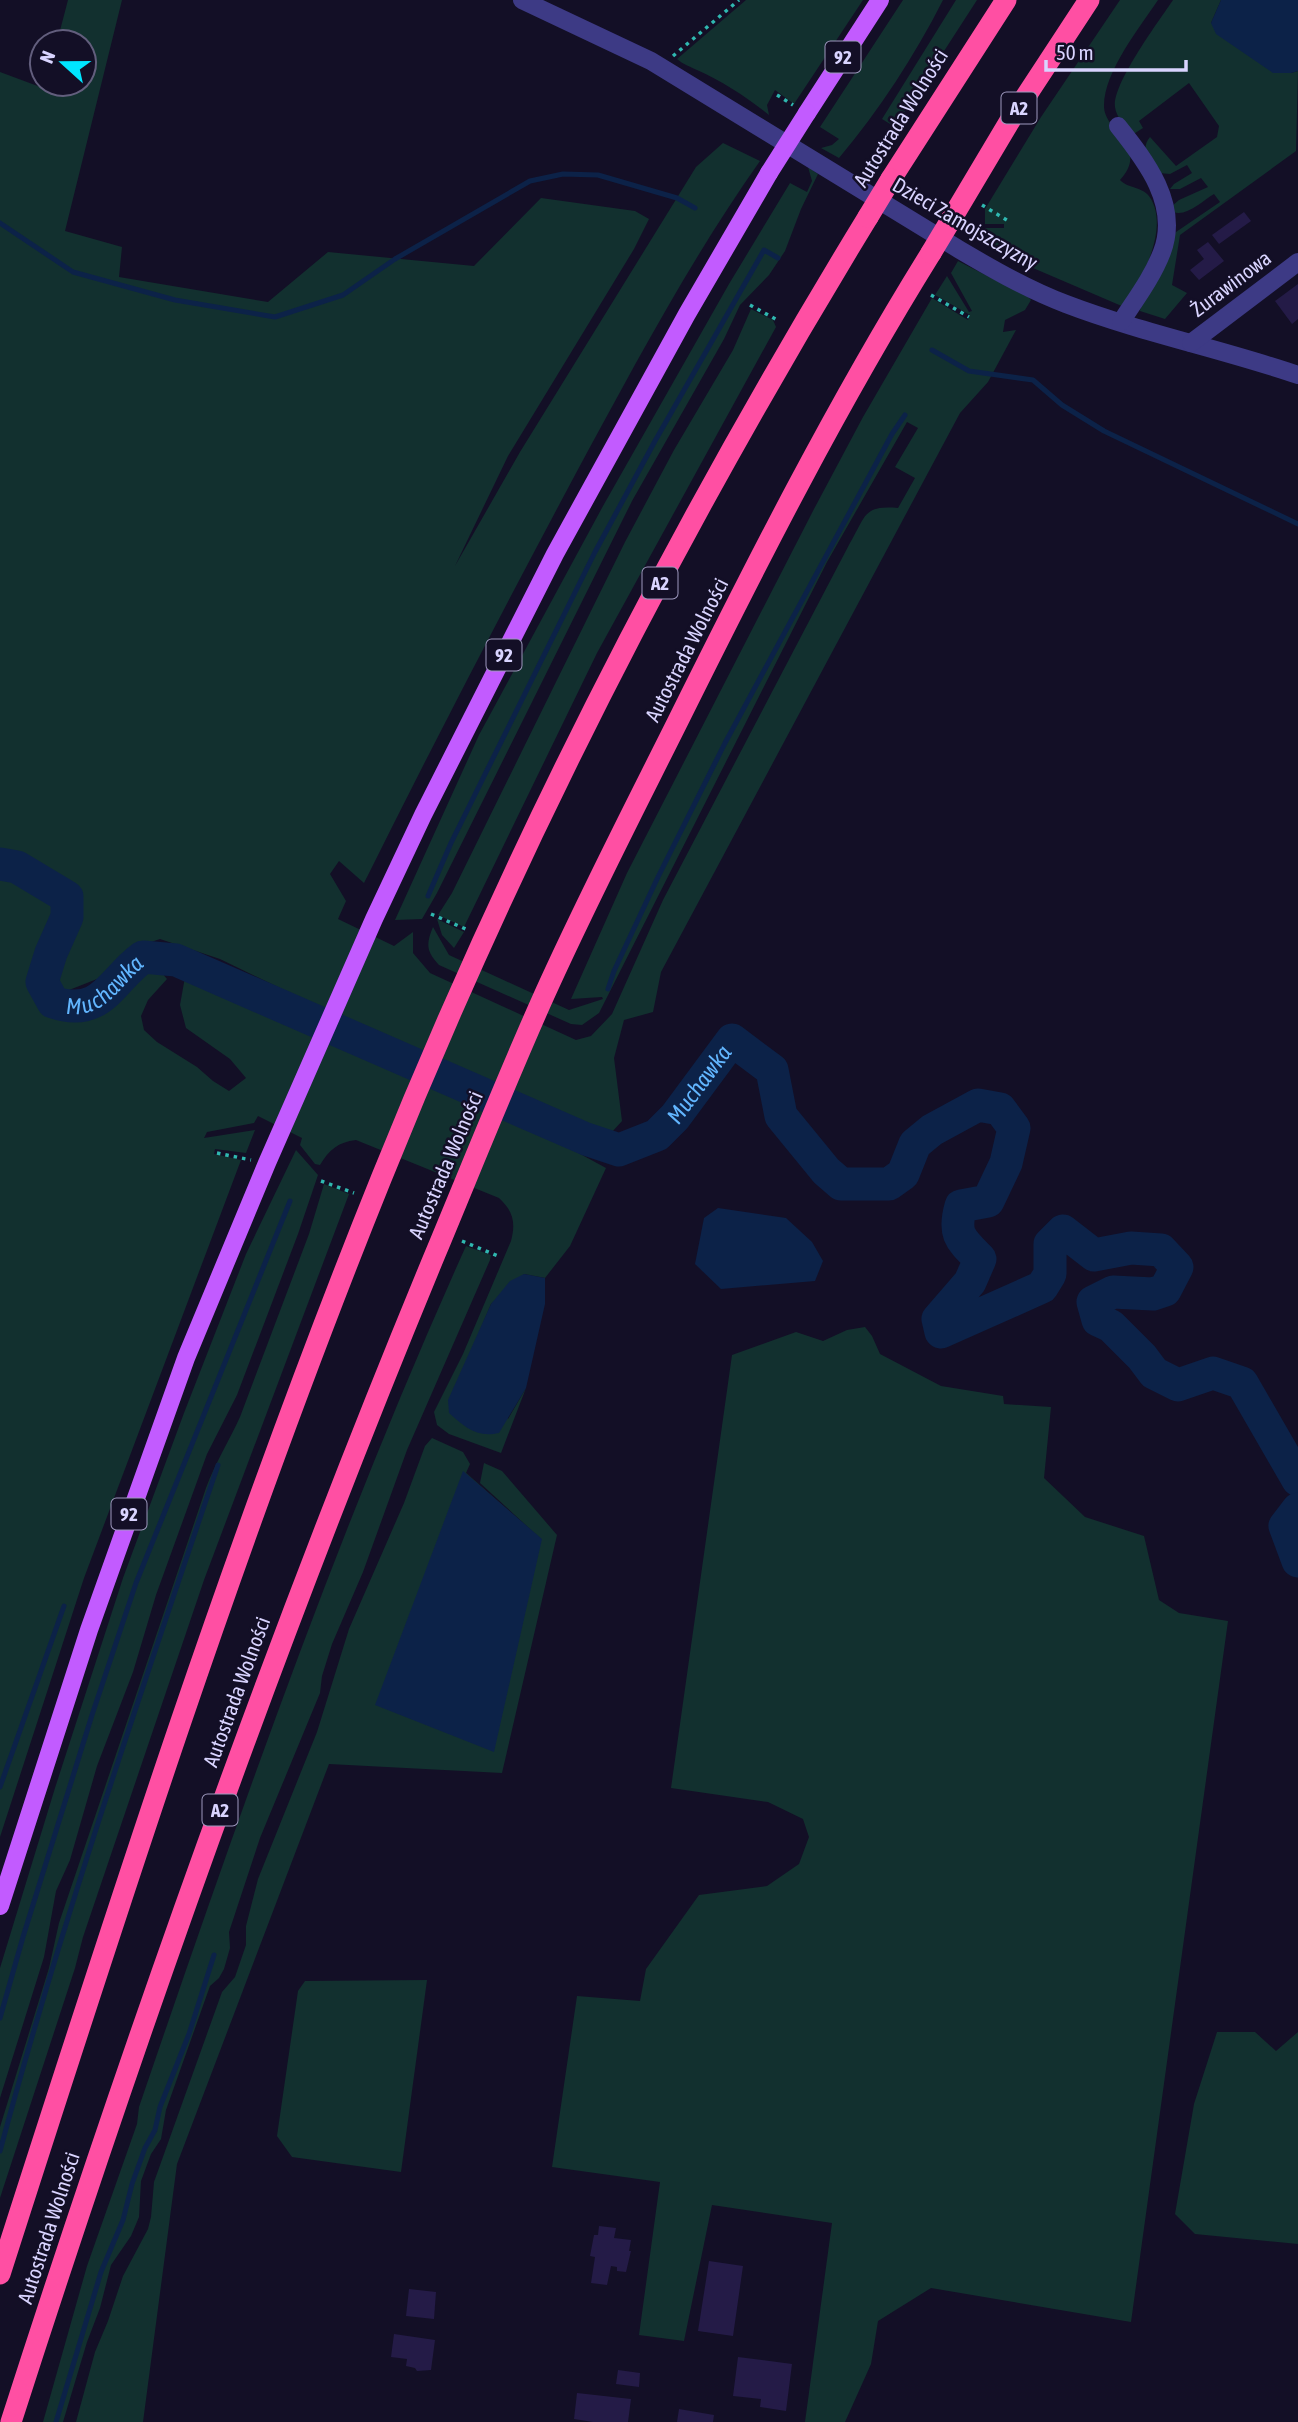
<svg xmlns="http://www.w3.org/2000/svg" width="1298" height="2422" viewBox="0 0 1298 2422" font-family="'Asap Condensed',sans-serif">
<rect width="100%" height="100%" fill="#130f26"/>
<g fill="#12302f">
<path d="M68,0H122L65,231L122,247L119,277L268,302L328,252L474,266L541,198L635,211L649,219L634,249L508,456L455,566L520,452L696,167L723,143L760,161C690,260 633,368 575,475C503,610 432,746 364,883L339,861L330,874L346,901L338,919L394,946L413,932V953L430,973L576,1040L591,1036L612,1014L663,900L850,543C866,516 863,505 898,508L915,478L895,467L918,428L907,422L827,562L599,1013L582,1025L571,1024L439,965C426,951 426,944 433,927L449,955L569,1010L603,999L602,997L571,999L627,873L814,509L863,417L932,298L968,320L970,315L935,295L947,276L969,312L972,311L951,273L958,261L1027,296L1031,300L1025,310L1005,320L1003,332L1016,330L988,382L960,413L661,972L653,1012L624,1020L614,1058L622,1121L611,1133L365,1029L220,959L160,939L136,947L102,977L59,994L52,986C54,977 55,968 58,959C69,927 86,904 55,876C37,860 23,858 0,860V72L43,88L45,84H84V42H57Z"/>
<path d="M746,0H863L794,104L775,90L767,105L769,115C748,98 722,81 697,70C689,66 684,65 677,59Z"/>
<path d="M903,0H943C914,57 880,109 839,158L821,148L832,145L839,139L820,127Z"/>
<polygon points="956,0 977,0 895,127 882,119"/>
<path d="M1120,0H1158C1140,27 1103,73 1104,107C1105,132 1150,147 1120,180C1128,189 1144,186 1151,199C1169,230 1141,281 1124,307L1019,262L959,229L961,225L975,231L977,228H1004V224H985V209L1041,117Z"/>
<path d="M1173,0H1221L1211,23L1291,73L1298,71L1296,151L1180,235L1172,285L1187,293L1165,319L1140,311L1141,303L1176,232L1220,202L1214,194C1202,201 1187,217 1173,212L1172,206L1179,200L1208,187L1201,178L1180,189H1170L1174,184L1192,173L1187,165L1170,174L1159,173C1151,161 1139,150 1150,137L1176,166L1217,137L1219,126L1189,83L1139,121L1143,128L1132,135C1126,127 1116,117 1115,107C1112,84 1159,21 1173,0Z"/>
<polygon points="808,167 818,174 801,209 785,251 769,275 740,305 724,339 632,501 437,893 422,919 395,920 479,735 603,506 729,284 790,183 807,192 812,181"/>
<polygon points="751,309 773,320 776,327 597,653 464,927 438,915 452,893 625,542 674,450 733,350"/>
<path d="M15,874L51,896L61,911C54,926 36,955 33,970C31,982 37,1003 45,1010C78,1039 117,994 140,973H162L167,979L148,1000L141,1016L144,1030L157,1042L197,1067L213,1081L229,1091L246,1078L230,1059L186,1028L180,1005L185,977L215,988L560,1143L606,1168L570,1246L545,1278L524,1274L491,1304L470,1354L508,1419L526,1388L501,1453L449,1434L437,1425L434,1412L463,1354L511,1241C516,1222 513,1211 499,1198L356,1140C338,1142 329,1150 320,1165L315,1164L300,1145L302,1138L258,1116L254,1123L207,1132L204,1138L255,1130L246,1153L215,1149L214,1154L241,1160L84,1578L0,1837V877L1,875Z"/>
<polygon points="437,919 464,932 454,948 442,935"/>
<polygon points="296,1150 318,1175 298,1234 237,1395 207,1454 156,1595 133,1672 97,1766 70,1860 56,1891 44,1957 0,2098 0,1968 55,1788 123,1578 184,1413 246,1254"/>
<path d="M324,1184L349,1194L204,1580L83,1937L75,1968L0,2198V2127L49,1968L59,1923L206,1488C215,1463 229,1441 240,1417L309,1234Z"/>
<path d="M466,1246L491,1255L490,1260L407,1450L363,1572L332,1644L322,1676L320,1693L260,1838L229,1932L230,1948L224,1969L219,1978L210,1986L166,2110L161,2139L151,2154L141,2181L139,2217L131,2236L111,2265L100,2308L87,2342L63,2422H43L87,2266L137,2124L139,2107C238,1817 340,1525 466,1246Z"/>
<polygon points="865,1327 872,1336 880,1354 941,1386 1003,1396 1004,1404 1051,1407 1044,1478 1085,1517 1144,1536 1159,1600 1179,1613 1228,1621 1131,2322 931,2288 878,2321 871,2364 845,2422 805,2422 832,2223 712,2205 684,2341 639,2335 660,2182 552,2167 577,1996 640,2001 646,1969 699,1895 767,1886 799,1864 809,1837 803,1819 768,1802 671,1788 732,1355 796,1332 823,1341 847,1330"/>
<polygon points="432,1438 463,1452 470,1464 466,1473 464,1471 542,1540 480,1483 484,1463 502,1471 557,1535 502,1773 329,1764 177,2164 143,2422 76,2422 95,2352 108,2321 123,2276 148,2229 151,2217 154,2182 222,1992 235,1977 246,1945 246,1926 258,1879 317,1732 349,1629 404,1503 425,1446"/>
<polygon points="427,1980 401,2172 292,2157 277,2136 298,1991 305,1981"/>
<polygon points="1217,2032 1255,2032 1276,2051 1298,2032 1298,2244 1195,2234 1175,2214 1194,2104"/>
</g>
<g fill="#0c2248">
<polygon points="1221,0 1298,0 1298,71 1291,73 1273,73 1216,34 1211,23"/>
<polygon points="718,1208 786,1218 812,1242 823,1261 815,1281 721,1289 695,1264 704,1218"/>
<path d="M524,1274L545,1278V1304L526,1388L499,1433C476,1438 465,1427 449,1413L448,1400L491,1304L510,1281Z"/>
<polygon points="463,1471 542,1539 494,1752 375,1705"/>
</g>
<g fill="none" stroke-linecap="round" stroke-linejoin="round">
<g stroke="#0c2248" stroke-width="5">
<polyline points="0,223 73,272 175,300 275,317 343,295 395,259 530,181 563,174 598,175 677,198 695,208"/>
<polyline points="932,350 969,371 1033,380 1062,405 1104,431 1298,524"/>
<polyline points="428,896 451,843 595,552 655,441 764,250 778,258"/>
<polyline points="608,989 614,971 658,877 725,743 892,434 905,415"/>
<polyline points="0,1787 64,1606"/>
<polyline points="0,2018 23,1937 92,1715 136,1583 290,1201"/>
<path d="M0,2151C62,1920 141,1692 218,1465"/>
<polyline points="56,2422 101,2272 123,2220 132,2184 145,2148 155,2130 160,2107 189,2034 214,1955"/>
</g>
<g stroke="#0c2248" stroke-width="33">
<path id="s1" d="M0,864L17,867L67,897V917L51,953L42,982L53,1002C102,1019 111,980 143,957L176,960L586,1139L619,1150L657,1135L675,1117L732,1040L772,1070L781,1116L826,1171L841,1184H889L903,1174L915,1144L932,1130L978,1105L1000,1109L1014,1128L1006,1163L988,1201L961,1206C953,1234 960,1239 980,1259L970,1282L938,1319L941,1332L1042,1287L1050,1274V1244L1063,1231L1094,1255L1131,1248L1161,1250L1177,1267L1165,1290L1153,1294L1113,1292L1093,1302L1098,1320L1111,1326L1142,1357L1154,1373L1178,1385L1213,1373L1242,1383L1298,1480"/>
<polyline points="1298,1509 1285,1526 1298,1561"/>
</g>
</g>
<g fill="#241b47">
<polygon points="1244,212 1251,221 1219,244 1212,235"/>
<polygon points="1208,242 1224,261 1199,280 1190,270 1204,259 1197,250"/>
<polygon points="1298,284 1298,319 1292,324 1275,301"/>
<polygon points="599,2226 616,2228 614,2238 631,2240 629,2251 631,2251 626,2272 617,2271 617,2267 611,2266 607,2285 591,2283 595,2257 590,2256 594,2235 598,2235"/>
<polygon points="709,2261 743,2266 733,2336 698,2331"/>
<polygon points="409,2289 436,2292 434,2319 406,2316"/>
<polygon points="394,2334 435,2340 431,2370 417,2371 415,2368 406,2366 407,2359 391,2357"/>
<polygon points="738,2357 792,2364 786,2411 760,2407 761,2399 733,2396"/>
<polygon points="618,2370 640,2373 639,2387 616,2384"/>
<polygon points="577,2393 631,2399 628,2422 593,2422 574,2419"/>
<polygon points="679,2409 714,2415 713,2422 677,2422"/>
</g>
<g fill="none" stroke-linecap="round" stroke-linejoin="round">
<g stroke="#2fb8b0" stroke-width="3.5" stroke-dasharray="3.5 5" stroke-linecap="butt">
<polyline points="673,56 739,0"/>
<polyline points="777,95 793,105"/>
<polyline points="982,205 1010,222"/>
<polyline points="931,295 969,317"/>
<polyline points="750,305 779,321"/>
<polyline points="431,914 468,930"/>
<polyline points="217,1153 251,1160"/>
<polyline points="321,1181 354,1193"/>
<polyline points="462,1241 498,1256"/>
</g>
<g stroke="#3d3a85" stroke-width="18">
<path d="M522,0L651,61L960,250C994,270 1029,290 1066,304C1142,333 1222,349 1298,375"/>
<path d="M1118,126C1146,161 1180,205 1162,252C1152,278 1135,300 1121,322"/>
<polyline points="1191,343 1298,262"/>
</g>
<g stroke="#c25bff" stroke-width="18">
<polyline points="807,113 880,0"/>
<polyline points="0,1906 89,1630 186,1358 267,1163 374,919 423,815 555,554 687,314 769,173"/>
</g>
<g stroke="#ff4fa3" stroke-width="21">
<polyline points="891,179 1006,0"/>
<polyline points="952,218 1011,119 1089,0"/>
<path d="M0,2274C118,1906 236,1538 381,1179C515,846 681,523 868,217"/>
<path d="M11,2422C138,2027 277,1635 436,1252C471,1168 505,1083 542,1000C584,906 631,815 677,723C756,564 837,404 931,253"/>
</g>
<polyline stroke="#c25bff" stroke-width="18" points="769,173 807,113"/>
<g stroke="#ff4fa3" stroke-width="21">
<polyline points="868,217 891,179"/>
<polyline points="931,253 952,218"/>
</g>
</g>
<g text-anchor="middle" stroke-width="5" stroke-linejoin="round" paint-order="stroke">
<g fill="#130f26" stroke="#9e99be" stroke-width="2">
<rect x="825.5" y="41.5" width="35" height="31" rx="5"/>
<rect x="1001.5" y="92.5" width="35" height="31" rx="5"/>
<rect x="642.5" y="567.5" width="35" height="31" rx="5"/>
<rect x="486.5" y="639.5" width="35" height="31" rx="5"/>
<rect x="111.5" y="1498.5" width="35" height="31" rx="5"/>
<rect x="202.5" y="1794.5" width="35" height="31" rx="5"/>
</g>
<g font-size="19" font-weight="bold" fill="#d9d4ff">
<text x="843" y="64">92</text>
<text x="1019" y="115">A2</text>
<text x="660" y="590">A2</text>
<text x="504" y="662">92</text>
<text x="129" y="1521">92</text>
<text x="220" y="1817">A2</text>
</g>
<g font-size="21" fill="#d9d4ff" stroke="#130f26">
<text transform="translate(901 118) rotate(-58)" y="7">Autostrada Wolności</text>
<text transform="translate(965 224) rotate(30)" y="7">Dzieci Zamojszczyzny</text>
<text transform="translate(1231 284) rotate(-37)" y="7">Żurawinowa</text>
<text transform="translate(687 650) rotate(-63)" y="7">Autostrada Wolności</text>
<text transform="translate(446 1165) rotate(-67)" y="7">Autostrada Wolności</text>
<text transform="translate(237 1692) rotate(-70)" y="7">Autostrada Wolności</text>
<text transform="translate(49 2228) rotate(-72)" y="7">Autostrada Wolności</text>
</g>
<g font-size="23" font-style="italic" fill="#62b6ff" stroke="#130f26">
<text dy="8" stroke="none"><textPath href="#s1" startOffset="247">Muchawka</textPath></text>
<text dy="8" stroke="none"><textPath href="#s1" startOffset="919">Muchawka</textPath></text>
</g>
</g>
<g transform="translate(63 63) rotate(291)"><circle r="33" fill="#130f26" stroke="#625e7d" stroke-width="2"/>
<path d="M0-5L12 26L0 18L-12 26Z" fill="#00e5ff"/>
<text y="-10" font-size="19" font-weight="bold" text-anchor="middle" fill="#d9d4ff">N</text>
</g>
<path d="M1046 60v10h140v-10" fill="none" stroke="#d9d4ff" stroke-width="3.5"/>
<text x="1056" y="60" font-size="21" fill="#d9d4ff" stroke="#130f26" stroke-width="5" paint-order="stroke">50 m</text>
</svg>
